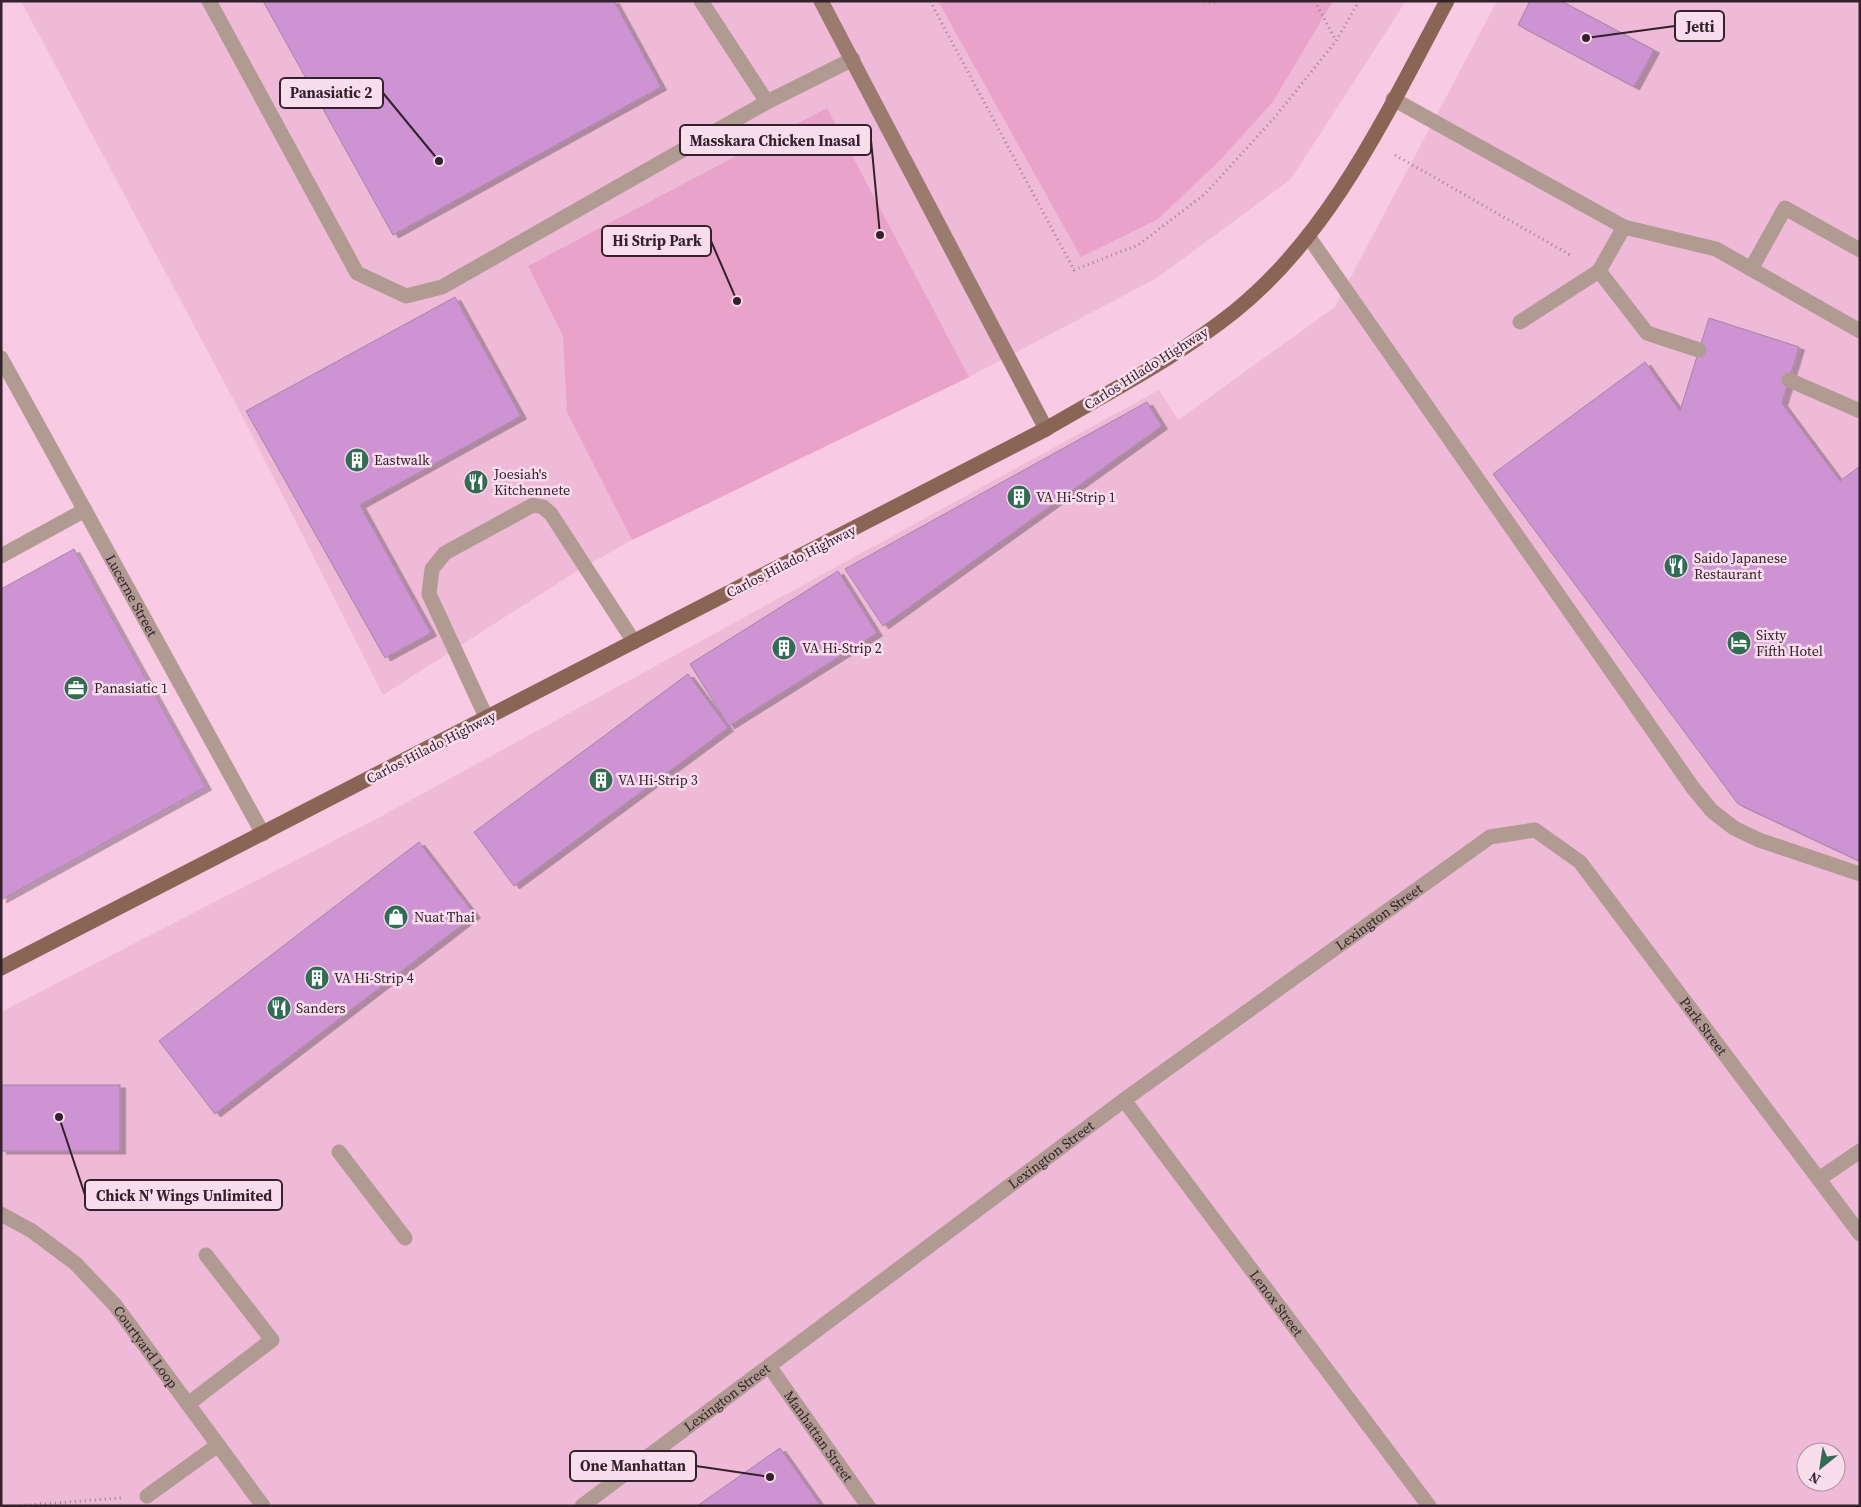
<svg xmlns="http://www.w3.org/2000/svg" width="1861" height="1507" viewBox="0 0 1861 1507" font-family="'Source Serif 4',serif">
<defs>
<filter id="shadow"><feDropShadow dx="5.5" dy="3" stdDeviation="0" flood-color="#0004"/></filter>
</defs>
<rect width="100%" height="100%" fill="#f9cae4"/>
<g fill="#eebad7" fill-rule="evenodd">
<polygon points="21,1 1406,1 1291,179 1157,278 969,377 632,540 577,571 383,695 247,425"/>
<path d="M1497,1H1860V1506H1V1012L378,818L1159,390L1178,420L1335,307ZM1806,1452H1836V1482H1806Z"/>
</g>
<g fill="#e9a3cb">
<polygon points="938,1 1333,1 1272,103 1220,160 1158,219 1081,257"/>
<polygon points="827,108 969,377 632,540 567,412 563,336 528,266"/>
</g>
<g fill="#ce93d2" stroke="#a585a8" filter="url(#shadow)">
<polygon points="263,1 614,1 661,87 393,235"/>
<polygon points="1530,1 1561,1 1654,50 1634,87 1518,25"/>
<polygon points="455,297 521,416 360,505 431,633 385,658 246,411"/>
<polygon points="1709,318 1799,347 1782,403 1840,481 1860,466 1860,858 1857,860 1738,804 1493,474 1645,362 1680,411"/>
<polygon points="1147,402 1162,426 883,626 845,569"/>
<polygon points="74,549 206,787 1,900 1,589"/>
<polygon points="838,571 877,633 729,726 690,664"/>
<polygon points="688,674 728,728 514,886 474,832"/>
<polygon points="419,842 475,915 215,1114 159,1041"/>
<rect x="1" y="1085" width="119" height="66"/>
<polygon points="780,1448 821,1506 697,1506"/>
</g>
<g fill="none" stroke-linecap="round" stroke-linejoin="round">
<g stroke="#a17f92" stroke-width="3" stroke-dasharray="1 4" stroke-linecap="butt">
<polyline points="930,1 1074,270 1138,245 1205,194 1275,117 1336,41 1359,1"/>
<polyline points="1199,1 1216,3 1219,1"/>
<polyline points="1315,1 1336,41"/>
<polyline points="1395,155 1572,256"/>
<polyline points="15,1506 121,1498"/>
</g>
<g stroke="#b09a91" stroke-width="15">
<polyline points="209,1 357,273 406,296 442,287 767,102"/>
<polyline points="701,1 767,102 853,59"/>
<polyline points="1393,99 1624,227 1716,249 1860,331"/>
<polyline points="1751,269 1785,208 1860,250"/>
<polyline points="1599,271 1647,333 1699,350"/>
<polyline points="1520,322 1599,271 1624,227"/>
<polyline points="1789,380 1860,411"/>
<polyline points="487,719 429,594 432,569 445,553 533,505 543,507 551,514 634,642"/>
<polyline points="339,1152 405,1238"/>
<polyline points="1819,1179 1860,1151"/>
<polyline points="188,1404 272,1340 206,1255"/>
<polyline points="147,1496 218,1445"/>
</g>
<g stroke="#b09a91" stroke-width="15">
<polyline points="1308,236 1693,788 1712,811 1734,828 1759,840 1860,874"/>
<path id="s1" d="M1,358L263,834"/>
<polyline points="1,556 85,510"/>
<path id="s2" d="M1124,1100L1429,1506"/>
<path id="s3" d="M1,1214L32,1231L75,1263L115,1305L263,1506"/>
<path id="s4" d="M769,1366L868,1506"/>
<path id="s5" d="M582,1506L1124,1100L1490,837L1535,830L1580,862L1860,1234"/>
</g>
<polyline stroke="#9a7b6e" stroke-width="15" points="821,1 1046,429"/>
<path stroke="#8a6555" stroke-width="15" d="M1,968L1046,429C1109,392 1179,356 1235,311C1333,232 1388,110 1447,1"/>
</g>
<defs>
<symbol id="building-disc" viewBox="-11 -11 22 22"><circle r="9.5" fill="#336c54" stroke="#fadded"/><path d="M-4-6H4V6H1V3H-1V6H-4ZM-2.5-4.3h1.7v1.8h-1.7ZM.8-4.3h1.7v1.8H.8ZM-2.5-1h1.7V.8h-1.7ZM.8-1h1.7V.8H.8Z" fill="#fff"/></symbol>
<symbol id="restaurant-disc" viewBox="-11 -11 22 22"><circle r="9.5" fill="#336c54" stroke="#fadded"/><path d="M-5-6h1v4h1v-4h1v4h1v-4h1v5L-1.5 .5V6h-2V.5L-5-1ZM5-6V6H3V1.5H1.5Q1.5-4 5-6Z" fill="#fff"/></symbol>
<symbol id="hotel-disc" viewBox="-11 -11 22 22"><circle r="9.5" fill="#336c54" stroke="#fadded"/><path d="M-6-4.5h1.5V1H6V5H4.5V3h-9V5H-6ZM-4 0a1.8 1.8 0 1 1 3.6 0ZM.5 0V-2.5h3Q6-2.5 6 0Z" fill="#fff"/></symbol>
<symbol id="office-disc" viewBox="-11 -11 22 22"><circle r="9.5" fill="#336c54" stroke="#fadded"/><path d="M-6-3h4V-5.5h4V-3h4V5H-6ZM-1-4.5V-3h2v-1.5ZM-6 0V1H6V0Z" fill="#fff"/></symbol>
<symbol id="shop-disc" viewBox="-11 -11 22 22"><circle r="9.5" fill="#336c54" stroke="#fadded"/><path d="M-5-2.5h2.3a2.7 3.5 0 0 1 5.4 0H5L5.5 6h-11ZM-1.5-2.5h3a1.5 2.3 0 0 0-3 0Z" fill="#fff"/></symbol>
</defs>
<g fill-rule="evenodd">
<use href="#building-disc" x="343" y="446" width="28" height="28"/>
<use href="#restaurant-disc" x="462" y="468" width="28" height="28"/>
<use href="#building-disc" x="1005" y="483" width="28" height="28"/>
<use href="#restaurant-disc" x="1662" y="552" width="28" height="28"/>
<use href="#hotel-disc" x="1725" y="629" width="28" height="28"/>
<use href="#building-disc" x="770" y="634" width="28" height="28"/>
<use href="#office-disc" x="62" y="674" width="28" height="28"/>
<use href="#building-disc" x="587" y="766" width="28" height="28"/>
<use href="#shop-disc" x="382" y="903" width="28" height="28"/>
<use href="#building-disc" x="303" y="964" width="28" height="28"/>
<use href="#restaurant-disc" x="265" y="994" width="28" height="28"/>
</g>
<g text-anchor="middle" stroke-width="5" stroke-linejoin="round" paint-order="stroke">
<g font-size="14" fill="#33212b" stroke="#fadded">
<text transform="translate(1146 368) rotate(-32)" y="5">Carlos Hilado Highway</text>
<text transform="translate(791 561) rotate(-27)" y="5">Carlos Hilado Highway</text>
<text dy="5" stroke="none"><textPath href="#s1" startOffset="271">Lucerne Street</textPath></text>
<text transform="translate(431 747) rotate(-27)" y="5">Carlos Hilado Highway</text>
<text dy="5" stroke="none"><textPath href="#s5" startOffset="991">Lexington Street</textPath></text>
<text dy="5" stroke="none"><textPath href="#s5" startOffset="1434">Park Street</textPath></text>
<text dy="5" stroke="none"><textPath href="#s5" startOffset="586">Lexington Street</textPath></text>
<text dy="5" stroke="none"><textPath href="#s2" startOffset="254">Lenox Street</textPath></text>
<text dy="5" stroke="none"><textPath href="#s3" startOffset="199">Courtyard Loop</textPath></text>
<text dy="5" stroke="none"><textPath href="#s5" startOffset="181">Lexington Street</textPath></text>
<text dy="5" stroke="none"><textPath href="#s4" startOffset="86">Manhattan Street</textPath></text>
</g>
<g font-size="14" fill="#33212b" stroke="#fadded" text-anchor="start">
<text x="374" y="465">Eastwalk</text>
<text x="494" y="479">Joesiah's<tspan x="494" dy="16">Kitchennete</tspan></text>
<text x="1036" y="502">VA Hi-Strip 1</text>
<text x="1694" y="563">Saido Japanese<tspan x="1694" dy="16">Restaurant</tspan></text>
<text x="1756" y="640">Sixty<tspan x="1756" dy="16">Fifth Hotel</tspan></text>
<text x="802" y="653">VA Hi-Strip 2</text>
<text x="94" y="693">Panasiatic 1</text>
<text x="618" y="785">VA Hi-Strip 3</text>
<text x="414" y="922">Nuat Thai</text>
<text x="334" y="983">VA Hi-Strip 4</text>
<text x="296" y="1013">Sanders</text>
</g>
</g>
<path fill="none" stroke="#33212b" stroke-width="2" d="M1586 38L1675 26M439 161L383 93M880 235L871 140M737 301L711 241M59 1117L85 1195M770 1477L696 1466"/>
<g fill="#33212b" stroke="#fadded" stroke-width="2">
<circle cx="1586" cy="38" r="5"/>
<circle cx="439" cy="161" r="5"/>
<circle cx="880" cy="235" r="5"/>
<circle cx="737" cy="301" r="5"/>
<circle cx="59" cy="1117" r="5"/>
<circle cx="770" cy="1477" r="5"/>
</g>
<g fill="#fadded" stroke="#33212b" stroke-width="2">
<rect x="1675" y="11" width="49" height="30" rx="5"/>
<rect x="280" y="78" width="103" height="30" rx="5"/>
<rect x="680" y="125" width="191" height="30" rx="5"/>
<rect x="602" y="226" width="109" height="30" rx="5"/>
<rect x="85" y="1180" width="197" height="30" rx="5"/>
<rect x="570" y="1451" width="126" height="30" rx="5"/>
</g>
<g font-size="15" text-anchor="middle" font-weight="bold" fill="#33212b">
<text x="1700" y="32">Jetti</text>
<text x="331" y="98">Panasiatic 2</text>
<text x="775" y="146">Masskara Chicken Inasal</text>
<text x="657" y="246">Hi Strip Park</text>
<text x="184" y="1201">Chick N' Wings Unlimited</text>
<text x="633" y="1471">One Manhattan</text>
</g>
<rect width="1861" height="1507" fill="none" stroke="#33212b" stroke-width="5"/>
<g transform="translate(1821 1467) rotate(210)"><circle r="24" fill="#fadded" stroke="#aa929f"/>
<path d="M0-4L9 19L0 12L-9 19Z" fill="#336c54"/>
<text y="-8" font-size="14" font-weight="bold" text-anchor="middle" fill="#33212b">N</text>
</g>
</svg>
